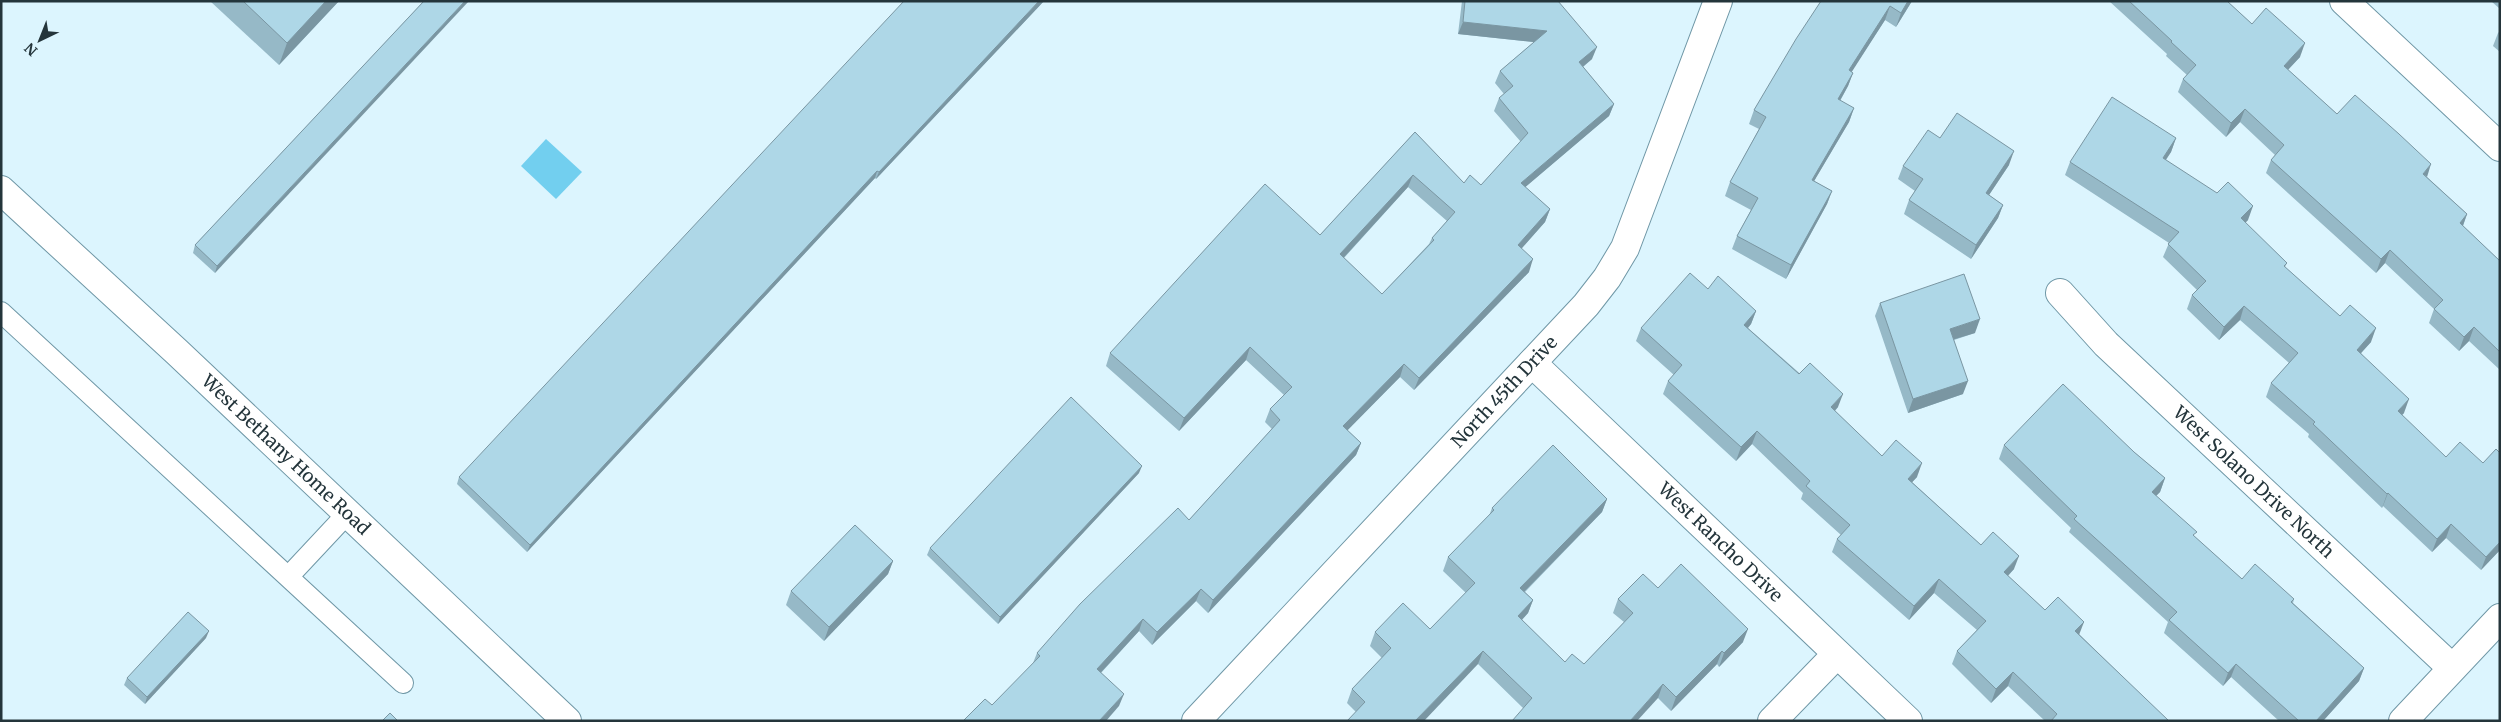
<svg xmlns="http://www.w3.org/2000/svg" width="2501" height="722" viewBox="0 0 2501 722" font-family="Merriweather,serif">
<rect width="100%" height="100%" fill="#dcf5fe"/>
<polygon fill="#72cfef" points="546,139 582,172 556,199 521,166"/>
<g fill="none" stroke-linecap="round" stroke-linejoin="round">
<defs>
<g id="service">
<polyline points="1,312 403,683"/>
<polyline points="289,576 347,514"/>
</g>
<g id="minor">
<polyline points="2344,1 2500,147"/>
<path id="s1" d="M2060,293L2106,344L2452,668"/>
<path id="s2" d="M1532,363L1908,721"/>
<path id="s3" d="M1196,721L1586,305L1607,278L1625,248L1718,1"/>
<polyline points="1772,721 1837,654"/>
<polyline points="2403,721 2500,618"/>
</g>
<g id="secondary">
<path id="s4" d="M1,190L177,352L567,721"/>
</g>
</defs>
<use href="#service" stroke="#6f97a6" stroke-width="22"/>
<use href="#minor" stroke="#6f97a6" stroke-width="30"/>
<use href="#secondary" stroke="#6f97a6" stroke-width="30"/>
<use href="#service" stroke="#fff" stroke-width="20"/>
<use href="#minor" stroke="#fff" stroke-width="28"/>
<use href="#secondary" stroke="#fff" stroke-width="28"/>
</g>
<g fill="#96b9c7" fill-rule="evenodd">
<polygon points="210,1 339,1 279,65"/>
<polygon points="424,1 215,273 193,253 195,245"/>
<polygon points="1044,1 876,179 875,178 527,552 457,484 459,477"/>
<path d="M1462,1H1558L1592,59L1583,67L1614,104L1609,116L1525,187L1550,209L1545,222L1521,249L1529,272L1414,390L1400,377L1347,430L1361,443L1356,455L1208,613L1196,601L1152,645L1139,631L1101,673L1119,706L1033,663L1037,653L1189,520L1272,429L1265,422L1270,409L1284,395L1246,360L1179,431L1106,366L1110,353L1320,235L1415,132L1464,183L1481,185L1521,142L1494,111L1499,98L1504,94L1495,83L1500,71L1534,42L1458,34ZM1408,187L1447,221L1432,238L1429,244L1382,294L1344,258Z"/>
<polygon points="1821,1 1912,1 1896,27 1885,20 1851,72 1853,73 1848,86 1840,101 1854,108 1849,122 1814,181 1832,191 1827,204 1786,279 1732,249 1737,236 1751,210 1725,196 1730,182 1759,129 1749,124 1754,110"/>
<polygon points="2109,1 2227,1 2252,24 2300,57 2288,70 2337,114 2427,177 2467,214 2463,226 2500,261 2500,370 2469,341 2459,351 2429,323 2434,309 2385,263 2376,273 2266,173 2271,160 2275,155 2240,122 2226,137 2178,92 2183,79 2187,75 2166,56 2167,54"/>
<polygon points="2491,1 2500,1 2500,9"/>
<polygon points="2500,31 2500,52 2493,46 2498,33"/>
<polygon points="1940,138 2009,165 1989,195 2003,205 1998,218 1971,259 1904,214 1909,200 1915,191 1898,179 1903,166"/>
<polygon points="2176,138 2171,152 2166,160 2248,220 2245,223 2287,263 2285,267 2340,316 2371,342 2361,353 2404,413 2402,415 2500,550 2481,570 2446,538 2432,552 2383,506 2382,508 2308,437 2309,434 2266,397 2271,383 2289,363 2240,320 2219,340 2187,309 2192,295 2197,290 2163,257 2169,243 2065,175 2070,162"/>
<polygon points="1708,289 1756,311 1751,324 1748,328 1838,407 1835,411 1882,456 1917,477 1912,482 1981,545 2014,569 2008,576 2045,610 2079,634 2168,721 2045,721 2008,686 1991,703 1952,664 1957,651 1977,630 1934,593 1909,620 1832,552 1837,539 1841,535 1801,499 1803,493 1752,444 1736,461 1663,394 1668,381 1674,375 1636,341 1641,328"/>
<polygon points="1880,303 1975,333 1954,340 1963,394 1908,413 1875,316"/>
<polygon points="2004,445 2134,452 2165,478 2160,492 2156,496 2195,537 2242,579 2294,599 2293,603 2364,668 2359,681 2323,721 2279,721 2231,677 2223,686 2164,633 2168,622 2069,532 2071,528 1999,459"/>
<polygon points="1139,473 998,624 927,555 930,548"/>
<polygon points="1607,499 1602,512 1525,592 1533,600 1528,613 1522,620 1565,662 1584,664 1624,622 1613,613 1618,599 1658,588 1743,642 1719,667 1717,664 1671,711 1658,698 1523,708 1478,664 1356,712 1347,703 1352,689 1382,658 1370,646 1375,632 1430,629 1466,593 1443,571 1448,557 1489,516 1492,508"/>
<polygon points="893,561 888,574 824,641 786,605 791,591"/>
<polygon points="206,638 145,704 124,685 127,678"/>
</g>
<g fill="#7a96a2">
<polygon points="326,1 339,1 279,65 287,43"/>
<polygon points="465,1 469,1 215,273 217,266"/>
<polygon points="1039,1 1044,1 876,179 879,172"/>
<polygon points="1908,1 1912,1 1896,27 1901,13"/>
<polygon points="1890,6 1885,20 1844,84 1849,70"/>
<polygon points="1463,22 1547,31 1543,43 1458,34"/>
<polygon points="2305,43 2300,57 2279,79 2284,66"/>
<polygon points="1597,47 1592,59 1574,74 1579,62"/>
<polygon points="1853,73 1848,86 1833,113 1838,99"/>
<polygon points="1614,104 1609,116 1516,195 1521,183"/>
<polygon points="1854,108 1849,122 1807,193 1812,180"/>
<polygon points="2245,109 2240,122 2226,137 2231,123"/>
<polygon points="2176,138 2171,152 2158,171 2163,158"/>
<polygon points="2014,151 2009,165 1981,207 1986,193"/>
<polygon points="2431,164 2427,177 2423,174"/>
<polygon points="877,171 875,178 527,552 530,545"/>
<polygon points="1413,175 1408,187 1335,267 1340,254"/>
<polygon points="1832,191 1827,204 1786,279 1791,265"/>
<polygon points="2003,205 1998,218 1971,259 1976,245"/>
<polygon points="2253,206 2248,220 2236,232 2241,218"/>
<polygon points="1550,209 1545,222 1513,258 1518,245"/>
<polygon points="2467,214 2462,228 2460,223"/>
<polygon points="2390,250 2385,263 2376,273 2381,259"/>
<polygon points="1533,259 1529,272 1414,390 1419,378"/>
<polygon points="2244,306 2240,320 2219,340 2224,327"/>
<polygon points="1756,311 1751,324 1739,338 1744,325"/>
<polygon points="1980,319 1975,333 1945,342 1950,329"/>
<polygon points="2474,327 2469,341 2459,351 2464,337"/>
<polygon points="2376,328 2371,342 2352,363 2357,350"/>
<polygon points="1250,347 1246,360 1179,431 1184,418"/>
<polygon points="1404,364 1400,377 1339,439 1343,426"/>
<polygon points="1968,381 1963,394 1908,413 1913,399"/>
<polygon points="1843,394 1838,407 1826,420 1831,407"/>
<polygon points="2409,399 2404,413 2393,424 2398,411"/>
<polygon points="1757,431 1752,444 1736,461 1741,447"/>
<polygon points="1361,443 1356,455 1208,613 1213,600"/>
<polygon points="1922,463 1917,477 1903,492 1908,479"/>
<polygon points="1142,466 1139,473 998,624 1000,617"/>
<polygon points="2165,478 2160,492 2147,505 2152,492"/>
<polygon points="2388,493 2383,506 2382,508 2387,494"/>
<polygon points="1607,499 1602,512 1515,601 1520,588"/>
<polygon points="2451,524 2446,538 2432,552 2437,539"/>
<polygon points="2500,542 2500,550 2481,570 2486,557"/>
<polygon points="2019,556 2014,569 1999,585 2004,572"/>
<polygon points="893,561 888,574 824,641 829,627"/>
<polygon points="1939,579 1934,593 1909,620 1914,606"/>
<polygon points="1201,589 1196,601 1152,645 1157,632"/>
<polygon points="1533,600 1528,613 1513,629 1518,616"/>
<polygon points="1143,619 1139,631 1092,682 1097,669"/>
<polygon points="2084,622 2079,635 2075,631"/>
<polygon points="1748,629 1743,642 1719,667 1724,653"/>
<polygon points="209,631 206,638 145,704 147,697"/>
<polygon points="1483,651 1478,664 1424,721 1415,721"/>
<polygon points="1722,651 1717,664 1671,711 1676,697"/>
<polygon points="2236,664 2231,677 2223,686 2228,673"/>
<polygon points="2364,668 2359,681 2323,721 2316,721"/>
<polygon points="2013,672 2008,686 1991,703 1996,689"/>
<polygon points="1663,684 1658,698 1637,721 1630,721"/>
<polygon points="1124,694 1119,706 1106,721 1099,721"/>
</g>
<g fill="#aed7e7" stroke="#7a96a2" fill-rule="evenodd">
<polygon points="243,1 326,1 287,43"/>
<polygon points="424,1 465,1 217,266 195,245"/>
<polygon points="904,1 1039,1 879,172 877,171 530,545 459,477"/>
<path d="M1465,1H1558L1597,47L1579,62L1614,104L1521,183L1550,209L1518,245L1533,259L1419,378L1404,364L1343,426L1361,443L1213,600L1201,589L1157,632L1143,619L1097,669L1124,694L1099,721H963L985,699L992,705L1040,656L1037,653L1080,604L1178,508L1189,520L1280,420L1270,409L1292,387L1250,347L1184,418L1110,353L1265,184L1320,235L1415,132L1464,183L1470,175L1481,185L1528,133L1499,98L1513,86L1500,71L1547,31L1463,22ZM1413,175L1455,212L1432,238L1434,240L1382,294L1340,254Z"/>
<polygon points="1821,1 1908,1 1901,13 1890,6 1849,70 1853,73 1838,99 1854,108 1812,180 1832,191 1791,265 1737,236 1758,198 1730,182 1766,117 1754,110 1796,39"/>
<polygon points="2129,1 2227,1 2252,24 2266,8 2305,43 2284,66 2337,114 2355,95 2399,134 2431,164 2423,174 2467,214 2460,223 2500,261 2500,352 2474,327 2464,337 2434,309 2443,300 2390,250 2381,259 2271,160 2284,145 2245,109 2231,123 2183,79 2196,65 2171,42 2172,41"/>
<polygon points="2112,97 2176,138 2163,158 2217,193 2228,182 2253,206 2241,218 2287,263 2284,266 2340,316 2350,305 2376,328 2357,350 2409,399 2398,411 2446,457 2460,442 2483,463 2496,449 2500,453 2500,542 2486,557 2451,524 2437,539 2388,493 2387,494 2313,424 2315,422 2271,383 2298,353 2244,306 2224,327 2192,295 2206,281 2168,244 2179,232 2070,162"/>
<polygon points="1957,113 2014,151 1986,193 2003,205 1976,245 1909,200 1923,179 1903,166 1928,130 1940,138"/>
<polygon points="1690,273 1708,289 1718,276 1756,311 1744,325 1799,374 1810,363 1843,394 1831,407 1882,456 1896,440 1922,463 1908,479 1981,545 1993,532 2019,556 2004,572 2045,610 2058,597 2084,622 2075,631 2168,720 2167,721 2051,721 2057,714 2013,672 1996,689 1957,651 1986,621 1939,579 1914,606 1837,539 1850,525 1806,486 1810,481 1757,431 1741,447 1668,381 1682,365 1641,328"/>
<polygon points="1964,274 1980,319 1950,329 1968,381 1913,399 1880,303"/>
<polygon points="2063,384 2134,452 2165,478 2152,492 2197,532 2193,535 2242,579 2255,564 2294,599 2291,602 2364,668 2316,721 2299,721 2236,664 2228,673 2169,620 2177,612 2074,519 2077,516 2004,445"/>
<polygon points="1071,397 1142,466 1000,617 930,548"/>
<polygon points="1553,445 1607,499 1520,588 1533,600 1518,616 1565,662 1572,654 1584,664 1633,613 1618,599 1643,574 1658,588 1681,564 1748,629 1724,653 1722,651 1676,697 1663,684 1630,721 1512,721 1532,698 1483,651 1415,721 1347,721 1365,702 1352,689 1391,648 1375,632 1403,603 1430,629 1475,583 1448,557 1494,510 1492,508"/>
<polygon points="855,525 893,561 829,627 791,591"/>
<polygon points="188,612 209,631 147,697 127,678"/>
<polygon points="390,713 398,721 382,721"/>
</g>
<g text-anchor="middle" stroke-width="5" stroke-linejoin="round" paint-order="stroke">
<g font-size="18" fill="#24353b" stroke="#dcf5fe">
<text dy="6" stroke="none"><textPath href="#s3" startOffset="451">North 45th Drive</textPath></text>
<text dy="6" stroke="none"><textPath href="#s4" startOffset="389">West Bethany Home Road</textPath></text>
<text dy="6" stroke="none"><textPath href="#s1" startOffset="271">West Solano Drive North</textPath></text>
<text dy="6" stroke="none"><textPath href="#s2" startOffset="260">West Rancho Drive</textPath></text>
</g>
</g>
<rect width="2501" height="722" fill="none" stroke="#24353b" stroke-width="5"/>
<g transform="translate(40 40) rotate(223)" stroke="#dcf5fe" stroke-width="4" paint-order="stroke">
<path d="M0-4L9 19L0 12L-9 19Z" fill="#24353b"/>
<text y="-8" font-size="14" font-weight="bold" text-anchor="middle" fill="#24353b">N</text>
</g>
</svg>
